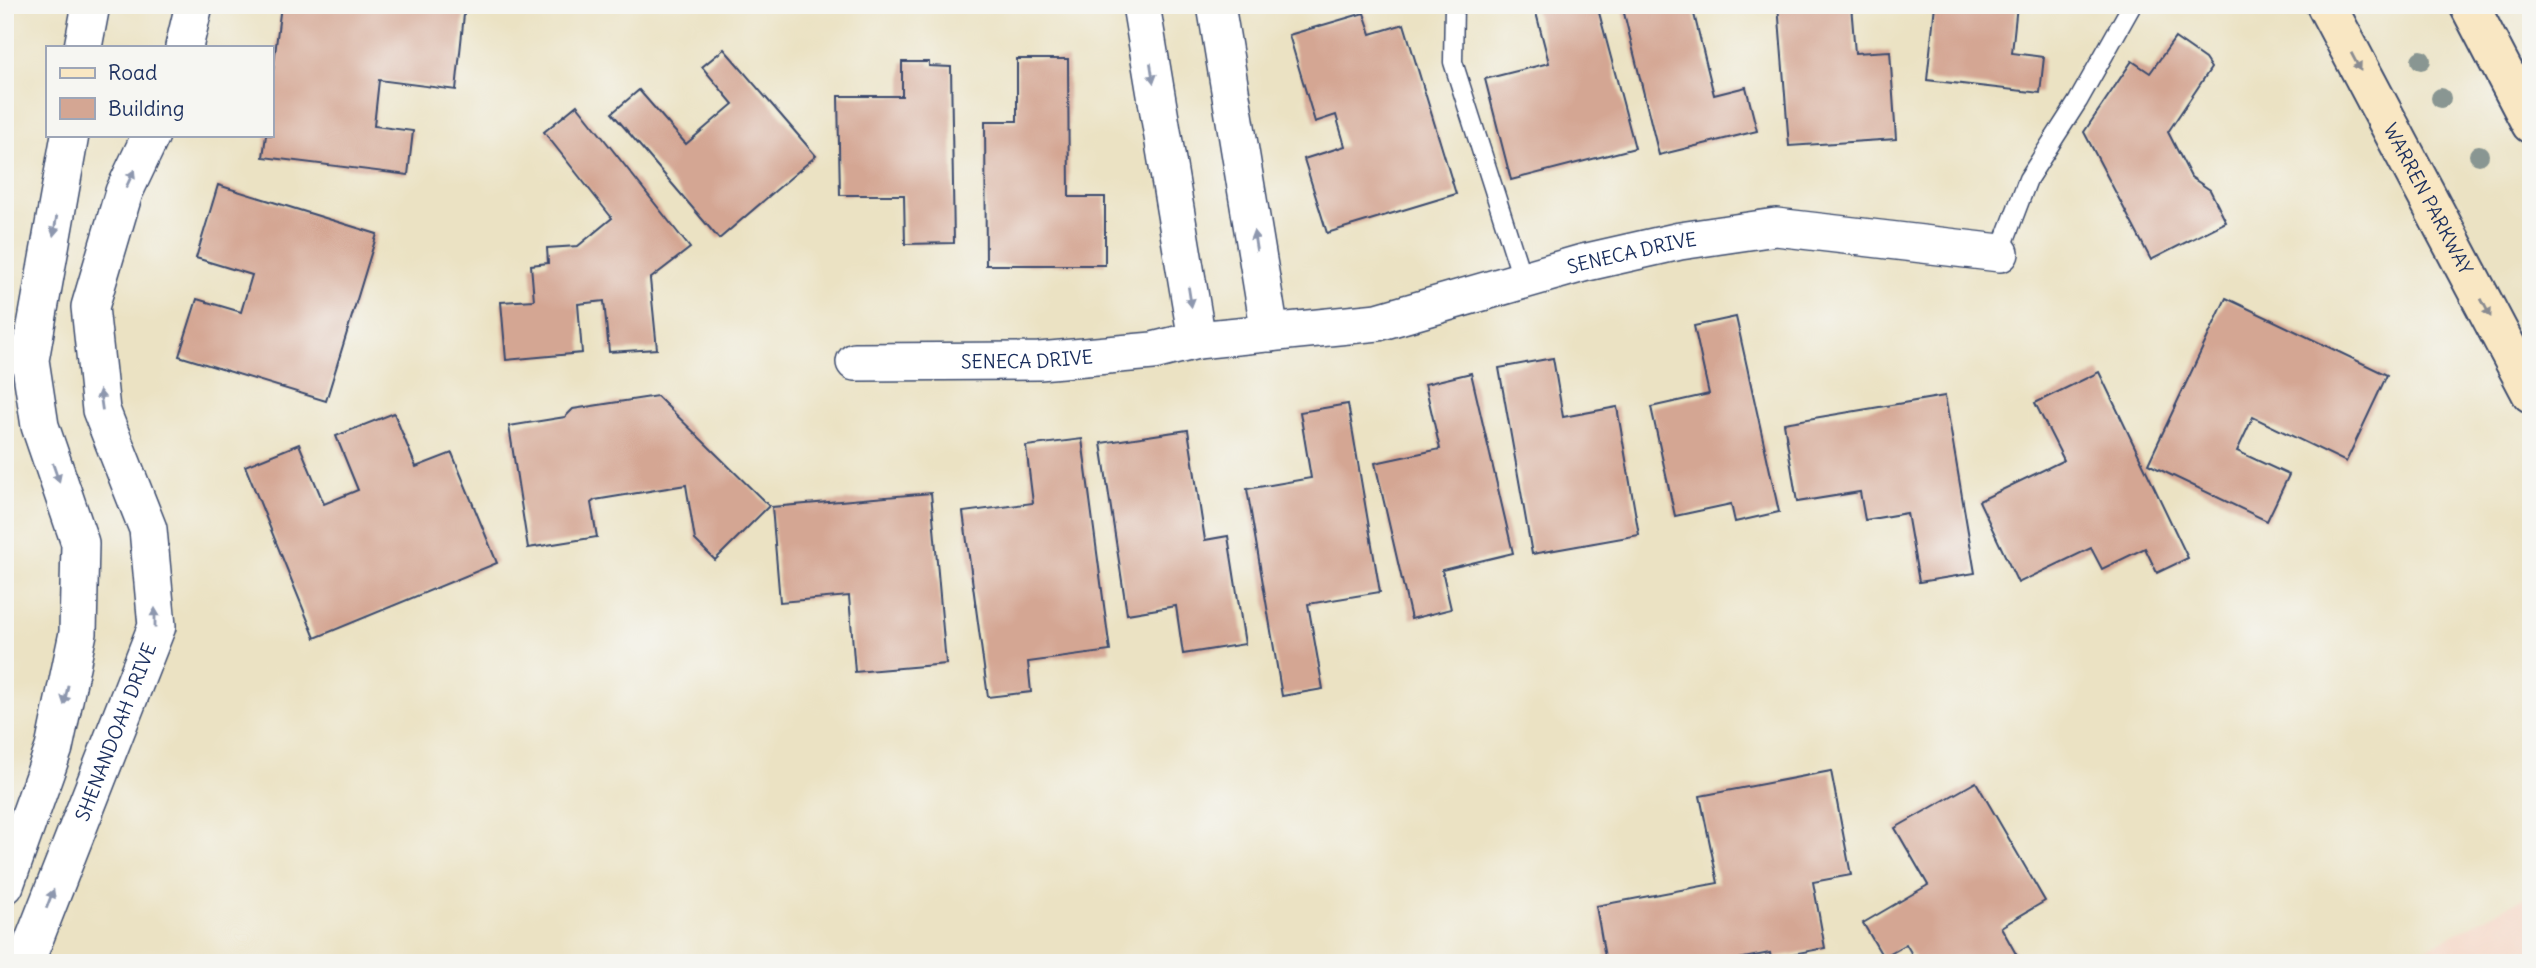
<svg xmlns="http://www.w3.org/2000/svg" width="2536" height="968" viewBox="0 0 2536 968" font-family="Delius,sans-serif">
<rect width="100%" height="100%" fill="#f6f6f2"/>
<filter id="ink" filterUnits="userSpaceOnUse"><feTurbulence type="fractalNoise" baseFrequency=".0143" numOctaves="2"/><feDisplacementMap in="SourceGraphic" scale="14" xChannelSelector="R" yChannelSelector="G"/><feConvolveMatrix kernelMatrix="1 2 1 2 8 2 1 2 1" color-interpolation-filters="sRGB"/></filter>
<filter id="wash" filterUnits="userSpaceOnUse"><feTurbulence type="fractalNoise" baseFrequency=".00686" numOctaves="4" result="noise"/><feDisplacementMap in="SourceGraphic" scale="28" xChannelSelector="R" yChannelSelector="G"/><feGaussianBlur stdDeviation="1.57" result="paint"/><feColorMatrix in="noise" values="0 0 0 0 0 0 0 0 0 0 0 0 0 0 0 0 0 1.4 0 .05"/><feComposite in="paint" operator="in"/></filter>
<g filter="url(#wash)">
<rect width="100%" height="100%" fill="#ebe2c3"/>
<polygon fill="#f5d3c1" points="2531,894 2531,963 2399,963"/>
<g id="blocks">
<g fill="#d4a693">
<polygon points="281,5 465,5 456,90 379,80 374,126 413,131 408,175 263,157 266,135 271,135 271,87"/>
<polygon points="1534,5 1597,5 1635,148 1511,180 1485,79 1549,63"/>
<polygon points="1622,5 1725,5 1694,14 1714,95 1746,87 1757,131 1659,155"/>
<polygon points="1778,5 1851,5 1855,53 1890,51 1896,139 1789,146"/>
<polygon points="1935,5 2017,5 2012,53 2044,57 2040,93 1927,80"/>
<polygon points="1364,13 1371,34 1404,24 1456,194 1327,233 1304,159 1345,146 1336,115 1315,122 1289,35"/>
<polygon points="2175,38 2205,59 2211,68 2168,132 2191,177 2210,190 2226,222 2151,260 2084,132 2132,61 2150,73"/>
<polygon points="724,49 816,156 719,239 612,113 639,90 686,144 733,104 702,67"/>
<polygon points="1017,59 1068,59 1069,197 1105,197 1105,265 986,265 985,121 1017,121"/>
<polygon points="902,62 929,62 929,66 951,67 954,243 905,244 904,195 840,195 838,96 902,96"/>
<polygon points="577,105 690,248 650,279 657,349 609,352 604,301 578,304 582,353 506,360 501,302 534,300 531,265 548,263 547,248 578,246 612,218 544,132"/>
<polygon points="218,185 377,234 326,401 179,356 197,299 241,312 252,275 196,258"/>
<polygon points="2226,298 2387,375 2346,462 2253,417 2237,451 2289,475 2267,521 2148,464"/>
<polygon points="1736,317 1779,512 1735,522 1731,504 1675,516 1651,407 1709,394 1694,326"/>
<polygon points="1553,358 1563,417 1617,407 1639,535 1532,554 1499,368"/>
<polygon points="2099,372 2188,558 2157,573 2145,548 2102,569 2091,548 2018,583 1979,501 2064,460 2035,403"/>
<polygon points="1471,373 1513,553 1442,570 1451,609 1411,619 1375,463 1440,449 1425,384"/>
<polygon points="657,396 769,506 715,560 695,540 686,485 595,500 591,503 597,537 528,548 509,426 565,417 573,409"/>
<polygon points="1945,396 1975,573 1919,582 1907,513 1865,520 1860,492 1797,502 1784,423"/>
<polygon points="1348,404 1380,592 1308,604 1323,689 1282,696 1247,489 1311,478 1300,412"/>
<polygon points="394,413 416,467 452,453 497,563 315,638 245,466 299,444 324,504 358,490 336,436"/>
<polygon points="1188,430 1205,540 1228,536 1245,644 1183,654 1176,606 1127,614 1101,443"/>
<polygon points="1082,439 1110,651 1028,662 1031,692 988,697 963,512 1033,503 1026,446"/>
<polygon points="931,493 946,664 855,672 849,596 780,602 772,507"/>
<polygon points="1831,771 1851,875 1813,882 1825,948 1771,958 1770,953 1718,963 1606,963 1596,906 1718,883 1700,796"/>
<polygon points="1976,782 2045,901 2001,927 2021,963 1917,963 1906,944 1883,957 1863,923 1928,885 1895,828"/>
</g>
</g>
</g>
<g filter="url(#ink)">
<use href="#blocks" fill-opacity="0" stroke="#3a4a6d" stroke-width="2"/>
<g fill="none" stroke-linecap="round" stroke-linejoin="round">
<defs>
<g id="service">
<polyline points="1454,5 1453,62 1523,281"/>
<polyline points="2000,253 2028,179 2078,101 2132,5"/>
</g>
<g id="minor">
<polyline points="1141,5 1197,340"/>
<polyline points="1216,5 1270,333"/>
<polyline points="83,47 91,5"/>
<polyline points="184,47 194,5"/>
<path id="s1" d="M855,362L1039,361L1153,351L1197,340L1378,322L1583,263L1680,241L1776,227L2000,253"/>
<polyline points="5,885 54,748 78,633 80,543 40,426 30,360 70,135"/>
<path id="s2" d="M25,963L157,626L148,529L101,410L90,307L124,192L151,135"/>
</g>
<g id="secondary">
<path id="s3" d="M2326,5L2531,393"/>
<polyline points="2469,5 2531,124"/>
</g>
</defs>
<use href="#service" stroke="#3a4a6d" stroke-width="21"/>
<use href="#minor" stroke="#3a4a6d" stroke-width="40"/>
<use href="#secondary" stroke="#3a4a6d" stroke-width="42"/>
<use href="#service" stroke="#fff" stroke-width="18"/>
<use href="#minor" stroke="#fff" stroke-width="37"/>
<use href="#secondary" stroke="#f9e7c3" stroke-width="38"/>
</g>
<g fill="#899692">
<circle cx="2421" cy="60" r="10"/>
<circle cx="2441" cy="98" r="10"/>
<circle cx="2479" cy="155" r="10"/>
</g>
<defs><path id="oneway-solid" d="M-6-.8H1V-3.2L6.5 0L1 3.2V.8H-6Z" transform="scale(1.75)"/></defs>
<g fill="#8a8b90">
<use href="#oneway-solid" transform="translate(2356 62) rotate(62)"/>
<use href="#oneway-solid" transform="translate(2486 308) rotate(62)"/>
</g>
<g fill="#8d97ae">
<use href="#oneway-solid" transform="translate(1152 73) rotate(81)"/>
<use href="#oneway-solid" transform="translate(130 179) rotate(-65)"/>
<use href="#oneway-solid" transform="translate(55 226) rotate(100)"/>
<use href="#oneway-solid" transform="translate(1255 241) rotate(-99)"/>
<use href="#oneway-solid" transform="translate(1190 297) rotate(81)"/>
<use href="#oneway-solid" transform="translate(101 400) rotate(-98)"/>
<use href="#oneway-solid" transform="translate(56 473) rotate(71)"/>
<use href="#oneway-solid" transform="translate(155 618) rotate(-90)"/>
<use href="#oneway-solid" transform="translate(66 695) rotate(102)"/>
<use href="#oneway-solid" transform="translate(50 899) rotate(-69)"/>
</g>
</g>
<g text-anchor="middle" stroke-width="5" stroke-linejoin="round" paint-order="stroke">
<g font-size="19" fill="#1b2f5e" stroke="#f6f6f2">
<text dy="7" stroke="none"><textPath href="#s3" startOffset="219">WARREN PARKWAY</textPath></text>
<text dy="7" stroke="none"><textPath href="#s1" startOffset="789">SENECA DRIVE</textPath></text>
<text dy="7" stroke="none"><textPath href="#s1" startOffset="172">SENECA DRIVE</textPath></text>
<text dy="7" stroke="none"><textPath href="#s2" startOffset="248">SHENANDOAH DRIVE</textPath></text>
</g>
</g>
<rect width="2536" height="968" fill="none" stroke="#f6f6f2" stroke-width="28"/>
<rect x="46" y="46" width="228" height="91" fill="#f6f6f2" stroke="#9ea6b7" stroke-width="2"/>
<rect x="60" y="68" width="35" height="10" fill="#f9e7c3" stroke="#9ea6b7" stroke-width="2"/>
<text x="108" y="80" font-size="21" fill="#1b2f5e">Road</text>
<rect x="60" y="98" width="35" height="21" fill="#d4a693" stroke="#9ea6b7" stroke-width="2"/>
<text x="108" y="116" font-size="21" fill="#1b2f5e">Building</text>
</svg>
